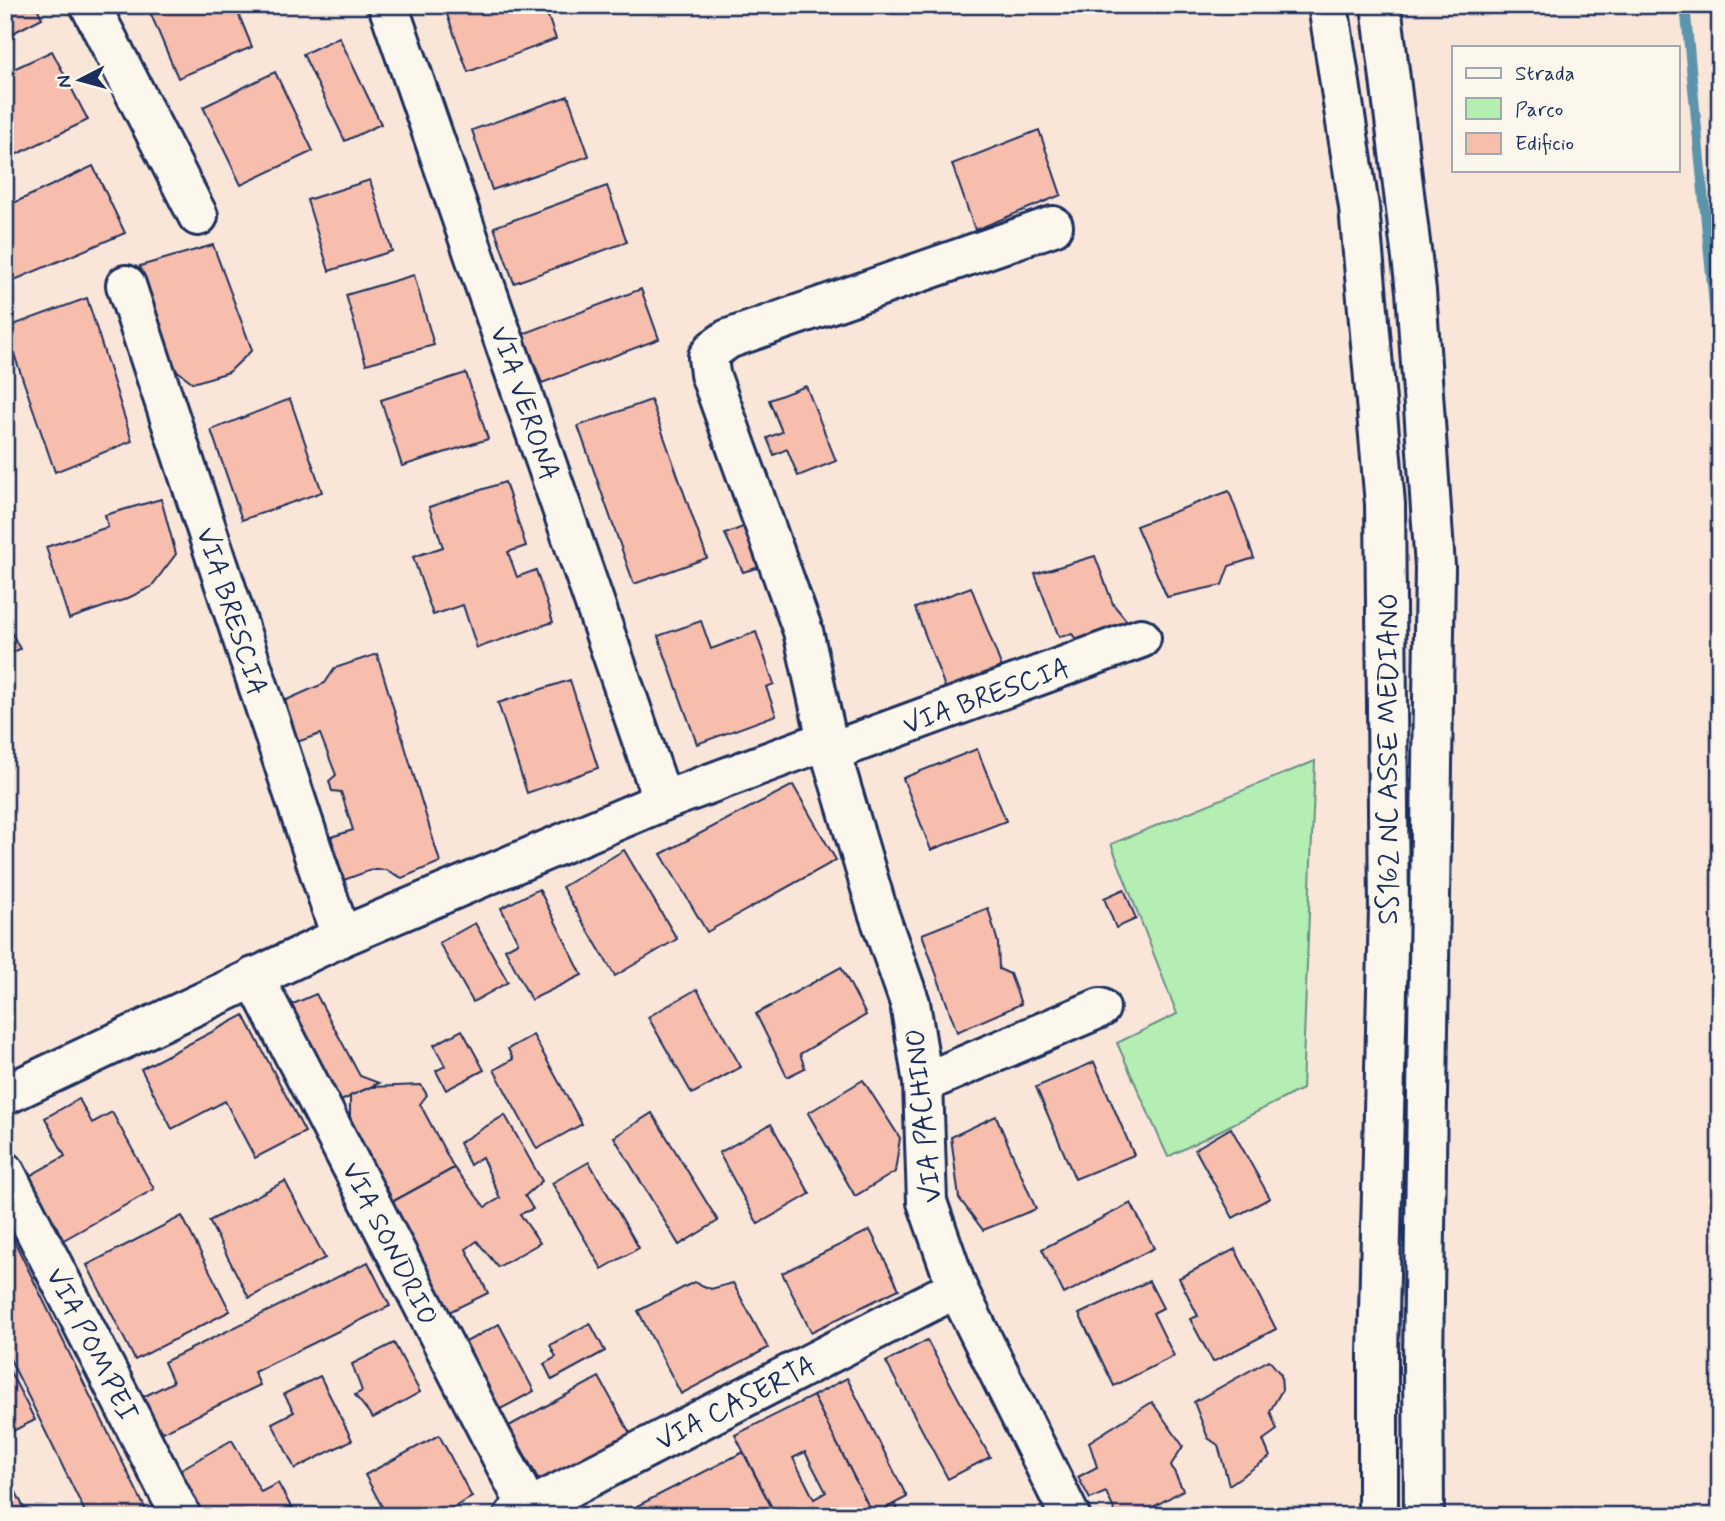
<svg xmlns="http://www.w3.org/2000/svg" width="1725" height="1521" viewBox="0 0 1725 1521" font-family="Mynerve,sans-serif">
<rect width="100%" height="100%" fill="#fae6d9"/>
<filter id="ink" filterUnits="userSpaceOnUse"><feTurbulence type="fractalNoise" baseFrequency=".0143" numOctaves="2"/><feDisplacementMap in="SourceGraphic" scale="14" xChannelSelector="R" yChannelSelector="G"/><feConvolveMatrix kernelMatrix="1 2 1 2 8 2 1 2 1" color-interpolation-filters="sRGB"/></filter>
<g filter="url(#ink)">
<polygon fill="#b4eeb3" stroke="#688e88" stroke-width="2" points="1315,761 1302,1089 1168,1157 1117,1043 1177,1014 1111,844"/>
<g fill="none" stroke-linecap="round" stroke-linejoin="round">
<polyline stroke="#5c94ab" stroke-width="10" points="1685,5 1720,368"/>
</g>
<g fill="#f7bead" stroke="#1b2f5e" stroke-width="2" fill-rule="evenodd">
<polygon points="5,5 36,5 42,18 5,37"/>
<polygon points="147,5 235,5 252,47 178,78"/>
<polygon points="456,5 544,5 556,39 468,72 445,9"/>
<polygon points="339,37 381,124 345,141 303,54"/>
<polygon points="52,51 88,120 5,160 5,73"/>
<polygon points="275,72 313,151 241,185 203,107"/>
<polygon points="568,96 589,156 492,190 472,130"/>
<polygon points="1039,130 1061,195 975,230 952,164"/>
<polygon points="93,166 125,233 5,284 5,207"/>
<polygon points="370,180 392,251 329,271 307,200"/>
<polygon points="607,186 627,242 514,283 494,227"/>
<polygon points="213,245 252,350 229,372 193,383 175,369 140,266"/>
<polygon points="414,275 434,345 366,364 346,295"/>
<polygon points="641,289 659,339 542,383 523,334"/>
<polygon points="87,298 132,441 55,472 5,328"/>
<polygon points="466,373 488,439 402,466 381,400"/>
<polygon points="806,386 836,461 798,476 787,449 774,455 767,438 782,432 769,400"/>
<polygon points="290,399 322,492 242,520 211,430"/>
<polygon points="651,400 707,558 634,584 578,426"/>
<polygon points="505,482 526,546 508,552 517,577 536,570 553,622 477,648 463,605 433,615 413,557 443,547 429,507"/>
<polygon points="1229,491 1254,558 1229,566 1222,585 1167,597 1136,526"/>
<polygon points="161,499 176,554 151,587 126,599 69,619 46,547 108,527 105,515"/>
<polygon points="753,523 770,564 743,572 725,534"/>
<polygon points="1095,556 1113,604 1132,627 1081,645 1072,634 1059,637 1035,574"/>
<polygon points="971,587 1004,673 948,695 915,608"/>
<polygon points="5,620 20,649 5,656"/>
<polygon points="701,621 711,649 756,632 774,684 766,687 776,715 697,744 658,636"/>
<polygon points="377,654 440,862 402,878 386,870 371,870 344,880 331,837 353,830 341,792 332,791 329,781 336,775 320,734 297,742 284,701 325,683 335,668"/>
<polygon points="570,680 598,768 527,793 498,703"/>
<polygon points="977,749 1006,821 931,850 903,778"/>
<polygon points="793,785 836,860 707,932 661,854"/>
<polygon points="624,850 677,939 615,976 562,887"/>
<polygon points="539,889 582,975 531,1000 505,949 518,942 501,908"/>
<polygon points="1124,889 1136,919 1116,928 1104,898"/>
<polygon points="988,908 998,943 999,969 1010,974 1021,1004 957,1032 922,934"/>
<polygon points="475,923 508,982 473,1002 439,943"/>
<polygon points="841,967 866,1015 800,1054 805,1068 787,1077 756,1014"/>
<polygon points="697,989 741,1067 692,1094 648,1017"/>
<polygon points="316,994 360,1076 379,1083 339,1102 286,1007"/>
<polygon points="244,1015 305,1132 255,1158 225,1101 172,1129 141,1069"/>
<polygon points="462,1030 484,1070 446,1090 436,1071 445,1066 434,1045"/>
<polygon points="533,1035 582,1124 537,1149 494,1070 513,1059 508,1049"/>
<polygon points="1094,1062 1134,1155 1075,1179 1036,1087"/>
<polygon points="863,1080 900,1138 895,1172 855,1196 808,1113"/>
<polygon points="421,1085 427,1095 420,1104 454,1168 392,1202 350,1121 350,1096 371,1087"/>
<polygon points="79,1099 92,1123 112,1112 154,1189 60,1242 26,1178 65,1156 45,1118"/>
<polygon points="652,1113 718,1221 679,1245 614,1137"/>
<polygon points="505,1115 542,1181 525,1196 533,1209 520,1214 540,1243 498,1267 477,1241 466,1249 488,1293 449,1312 392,1202 454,1168 485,1207 500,1198 482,1157 470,1165 459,1143"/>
<polygon points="996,1116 1036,1209 983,1230 959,1198 951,1137"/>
<polygon points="771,1124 810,1194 758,1224 719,1153"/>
<polygon points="1231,1128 1270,1198 1233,1218 1195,1149"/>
<polygon points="589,1162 639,1248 602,1269 552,1183"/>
<polygon points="285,1181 325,1258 249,1298 209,1221"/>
<polygon points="1131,1203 1154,1248 1064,1294 1042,1249"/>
<polygon points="182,1216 230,1311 135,1360 87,1265"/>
<polygon points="5,1222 149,1516 87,1516 5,1349"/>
<polygon points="870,1230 899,1289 811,1332 782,1273"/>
<polygon points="1235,1249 1276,1329 1213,1362 1190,1319 1198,1316 1179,1278"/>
<polygon points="368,1262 390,1306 254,1372 260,1385 161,1433 143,1397 173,1382 164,1362"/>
<polygon points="1149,1281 1163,1308 1153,1313 1174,1356 1114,1386 1079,1314"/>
<polygon points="694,1282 711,1289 733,1283 768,1348 681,1394 638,1311"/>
<polygon points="590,1323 605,1351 552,1380 544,1364 556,1357 550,1345"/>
<polygon points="499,1324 534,1391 497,1411 462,1344"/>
<polygon points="927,1340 990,1457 948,1479 886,1362"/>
<polygon points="394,1343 420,1392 373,1418 355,1395 362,1391 352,1364"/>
<polygon points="1269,1360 1281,1375 1282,1390 1270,1411 1277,1430 1263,1440 1270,1457 1229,1485 1218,1445 1208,1438 1194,1402"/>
<polygon points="5,1362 35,1420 5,1435"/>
<polygon points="320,1376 352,1440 295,1469 272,1423 294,1412 284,1394"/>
<polygon points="599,1377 631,1435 541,1484 509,1426"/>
<polygon points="847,1378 907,1497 873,1515 813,1396"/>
<path d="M813,1396L873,1515L871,1516H776L735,1435ZM805,1452L826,1492L814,1499L793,1458Z"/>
<polygon points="1152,1402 1183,1446 1171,1465 1183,1490 1137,1516 1117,1516 1106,1492 1090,1499 1078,1477 1097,1467 1089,1442"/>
<polygon points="439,1435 472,1497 438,1516 387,1516 365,1475"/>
<polygon points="232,1440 261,1492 278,1483 296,1516 201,1516 176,1472"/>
<polygon points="743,1452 776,1516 641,1516 637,1506"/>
<polygon points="5,1470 28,1516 5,1516"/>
<polygon points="895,1504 901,1516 871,1516"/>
</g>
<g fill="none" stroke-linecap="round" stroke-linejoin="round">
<defs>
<g id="minor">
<polyline points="90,5 198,216"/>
<polyline points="388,5 663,801"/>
<polyline points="1053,226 728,339 714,349 708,357 710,374 803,631 827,740 878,912 910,1003 923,1083 927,1202 957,1288 1070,1516"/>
<polyline points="126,285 341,937"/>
<polyline points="830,752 1141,638"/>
<polyline points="254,977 528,1508"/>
<polyline points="923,1083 1100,1008"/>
<polyline points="5,1095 341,937 663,801 827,740"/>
<polyline points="5,1172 181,1516"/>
<polyline points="514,1516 957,1288"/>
</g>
<g id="highway">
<polyline points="1328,5 1359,207 1385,504 1389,908 1378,1354 1378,1516"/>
<polyline points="1381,5 1416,291 1435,567 1423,1361 1424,1516"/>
</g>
</defs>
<use href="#minor" stroke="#1b2f5e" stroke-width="44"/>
<use href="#highway" stroke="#1b2f5e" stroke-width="44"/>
<use href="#minor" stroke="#fbf7ec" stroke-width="38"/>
<use href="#highway" stroke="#fbf7ec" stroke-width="38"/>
</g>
</g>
<g text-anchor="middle" stroke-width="6" stroke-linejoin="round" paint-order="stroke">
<g font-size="28" fill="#1b2f5e" stroke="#fbf7ec">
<text transform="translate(526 403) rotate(71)" y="10">VIA VERONA</text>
<text transform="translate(233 611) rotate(72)" y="10">VIA BRESCIA</text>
<text transform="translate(986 695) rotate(-20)" y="10">VIA BRESCIA</text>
<text transform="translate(1387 759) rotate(-90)" y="10">SS162 NC ASSE MEDIANO</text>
<text transform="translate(922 1116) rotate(-96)" y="10">VIA PACHINO</text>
<text transform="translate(391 1243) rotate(63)" y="10">VIA SONDRIO</text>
<text transform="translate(93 1344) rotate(63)" y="10">VIA POMPEI</text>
<text transform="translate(735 1402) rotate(-27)" y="10">VIA CASERTA</text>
</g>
</g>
<rect width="1725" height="1521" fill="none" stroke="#fbf7ec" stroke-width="28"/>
<rect x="14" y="14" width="1697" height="1493" fill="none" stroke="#1b2f5e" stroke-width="2.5" filter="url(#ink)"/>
<rect x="1452" y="46" width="228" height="126" fill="#fbf7ec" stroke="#a1a7b3" stroke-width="2"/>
<rect x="1466" y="68" width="35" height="10" fill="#fbf7ec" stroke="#a1a7b3" stroke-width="2"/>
<text x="1515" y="80" font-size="21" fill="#1b2f5e">Strada</text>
<rect x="1466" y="98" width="35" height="21" fill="#b4eeb3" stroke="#a1a7b3" stroke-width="2"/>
<text x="1515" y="116" font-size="21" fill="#1b2f5e">Parco</text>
<rect x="1466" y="133" width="35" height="21" fill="#f7bead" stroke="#a1a7b3" stroke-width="2"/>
<text x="1515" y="150" font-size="21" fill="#1b2f5e">Edificio</text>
<g transform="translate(80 80) rotate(264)" stroke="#fbf7ec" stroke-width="5" paint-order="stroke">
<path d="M0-5L12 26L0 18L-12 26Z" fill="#1b2f5e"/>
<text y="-10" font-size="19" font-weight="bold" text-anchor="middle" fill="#1b2f5e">N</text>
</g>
</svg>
